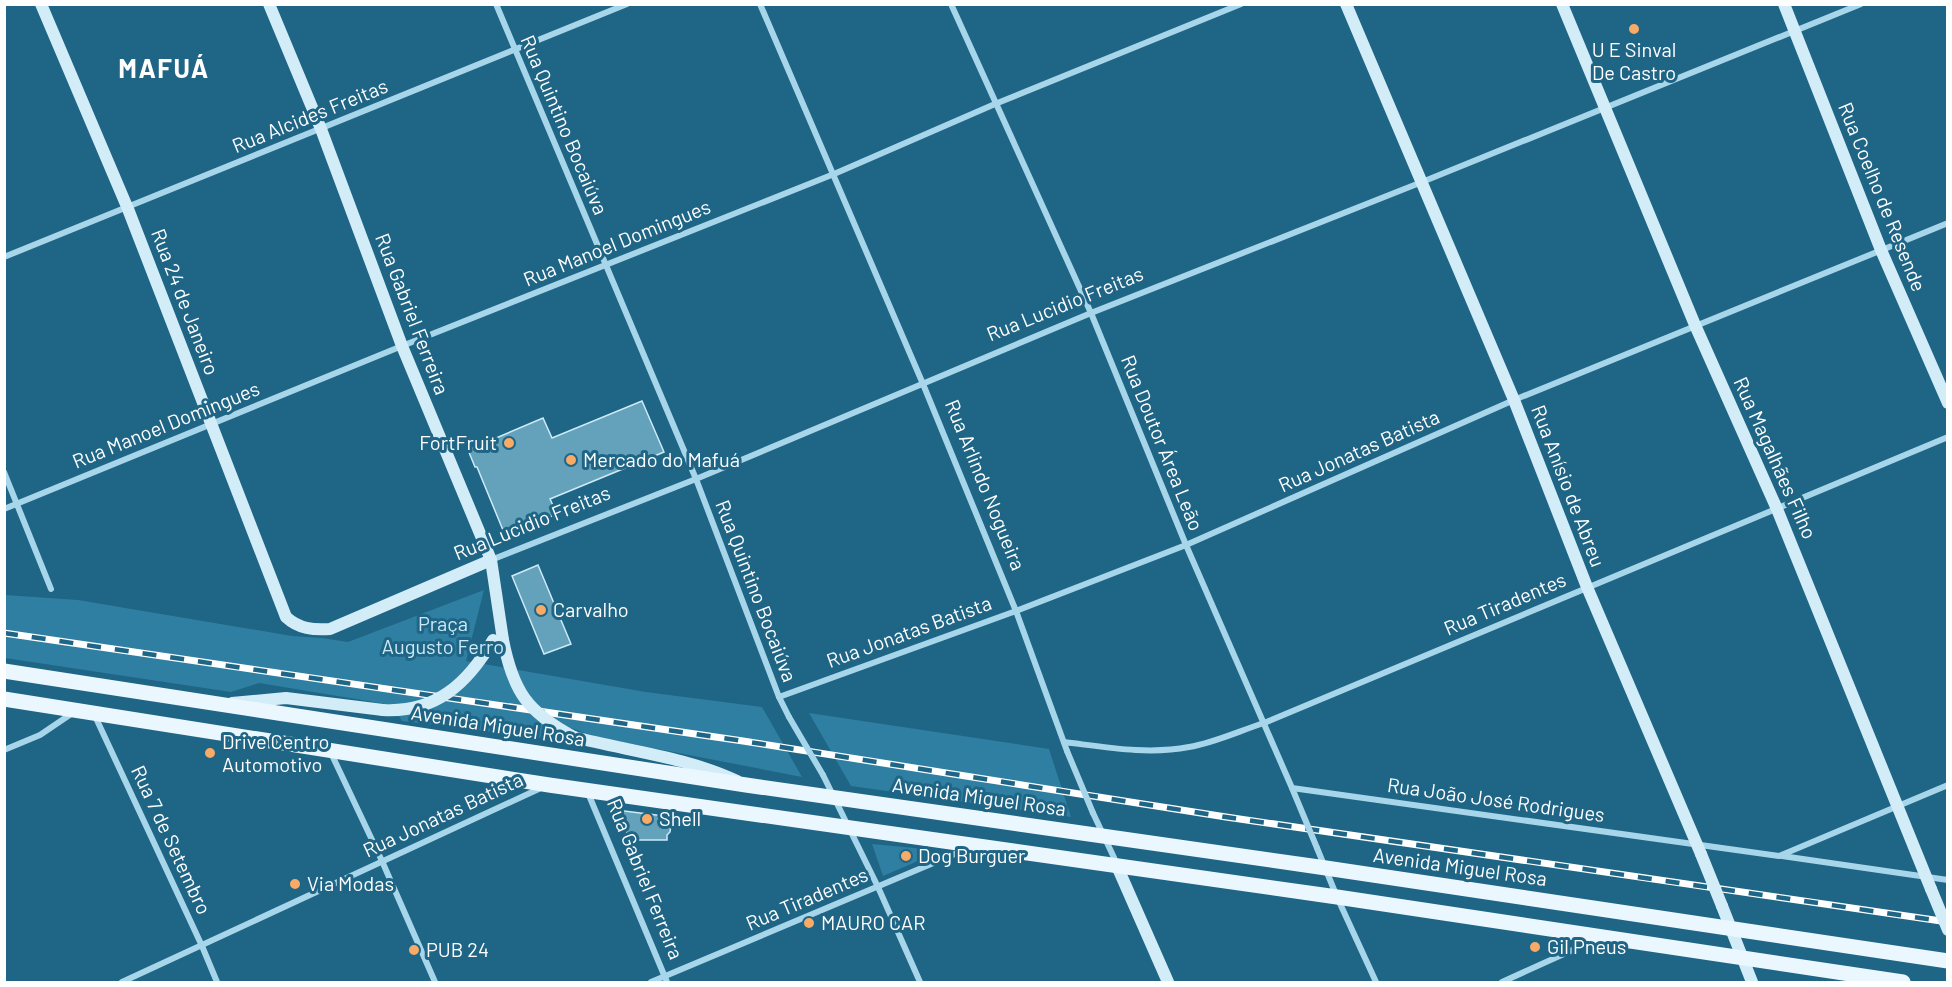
<svg xmlns="http://www.w3.org/2000/svg" width="1952" height="987" viewBox="0 0 1952 987" font-family="Barlow,sans-serif">
<rect width="100%" height="100%" fill="#1f6585"/>
<g fill="#2f7fa2">
<polygon points="484,590 466,661 646,692 762,707 802,777 596,737 571,728 551,739 402,721 392,705 259,683 231,692 5,658 5,595 78,600 292,636 322,638 348,642"/>
<polygon points="809,713 1049,749 1071,817 851,786"/>
<polygon points="872,844 925,849 927,855 925,858 883,876"/>
</g>
<g fill="#64a1bb" stroke="#cceaf7" stroke-width="1.5">
<polygon points="642,401 664,452 550,499 557,514 505,535 477,467 475,467 468,450 543,418 552,438"/>
<polygon points="538,565 571,644 544,654 512,576"/>
<polygon points="624,811 672,817 670,832 667,835 667,840 628,840 626,828 622,828"/>
</g>
<g fill="none" stroke-linecap="round" stroke-linejoin="round">
<g stroke="#a7d6ea" stroke-width="6">
<polyline points="496,4 696,479 779,697 789,717"/>
<polyline points="760,4 923,384 1016,611 1067,751"/>
<polyline points="951,4 1091,313 1186,545 1292,788 1779,856 1948,785"/>
<polyline points="4,257 627,4"/>
<polyline points="4,472 51,589"/>
<polyline points="4,509 402,346 834,174 995,104 1241,4"/>
<polyline points="491,560 696,479 1091,313 1422,182 1861,4"/>
<polyline points="779,697 1016,611 1186,545 1514,400 1948,223"/>
<polyline points="95,716 202,946 217,982"/>
<path d="M1064,742C1105,747 1148,755 1189,747C1214,743 1239,731 1264,723L1948,437"/>
<polyline points="4,750 40,735 74,712"/>
<polyline points="331,753 382,861 435,982"/>
<polyline points="823,775 878,887 920,982"/>
<polyline points="588,793 667,982"/>
<polyline points="1093,813 1117,864"/>
<polyline points="1317,848 1337,897 1376,982"/>
<polyline points="1782,856 1948,880"/>
<polyline points="122,982 543,787"/>
<polyline points="651,982 969,848"/>
<polyline points="1502,982 1597,939"/>
</g>
<g stroke="#d2ecf8" stroke-width="12">
<path d="M41,4L128,209L286,617C299,629 313,630 330,629L491,560"/>
<polyline points="269,4 321,129 402,346 491,560 503,640"/>
<polyline points="1346,4 1514,400 1587,587 1701,854"/>
<polyline points="1562,4 1695,325 1777,509 1931,889"/>
<polyline points="1784,4 1881,250 1948,403"/>
<polyline points="232,703 286,698 383,710"/>
<path d="M574,737C628,751 686,757 737,781"/>
<polyline points="1117,866 1168,982"/>
<polyline points="1722,906 1752,982"/>
</g>
<g stroke="#ebf7fe" stroke-width="15">
<polyline points="4,671 746,785 1326,868 1948,961"/>
<polyline points="4,699 549,785 1337,897 1903,982"/>
</g>
<defs>
<polyline id="rail" points="4,633 743,741 1226,817 1948,922"/>
</defs>
<use href="#rail" stroke="#fff" stroke-width="7"/>
<use href="#rail" stroke="#1f6585" stroke-width="4.5" stroke-dasharray="14" stroke-linecap="butt"/>
<g stroke="#a7d6ea" stroke-width="6">
<polyline points="789,717 823,775"/>
<polyline points="1067,751 1093,813"/>
<polyline points="1292,788 1317,848"/>
</g>
<g stroke="#d2ecf8" stroke-width="12">
<path d="M503,640C513,691 527,712 574,737"/>
<path d="M383,710C436,713 468,683 493,640"/>
<polyline points="1701,854 1722,906"/>
<polyline points="1931,889 1948,930"/>
</g>
</g>
<g fill="#f8aa67" stroke="#1f6585" stroke-width="2">
<circle cx="1634" cy="29" r="6"/>
<circle cx="509" cy="443" r="6"/>
<circle cx="571" cy="460" r="6"/>
<circle cx="541" cy="610" r="6"/>
<circle cx="210" cy="753" r="6"/>
<circle cx="647" cy="819" r="6"/>
<circle cx="906" cy="856" r="6"/>
<circle cx="295" cy="884" r="6"/>
<circle cx="809" cy="923" r="6"/>
<circle cx="1535" cy="947" r="6"/>
<circle cx="414" cy="950" r="6"/>
</g>
<g text-anchor="middle" stroke-width="6" stroke-linejoin="round" paint-order="stroke">
<g font-size="20" fill="#fff" stroke="#1f6585" text-anchor="start">
<text x="1634" y="57" text-anchor="middle">U E Sinval<tspan x="1634" dy="23">De Castro</tspan></text>
<text x="497" y="450" text-anchor="end">FortFruit</text>
<text x="583" y="467">Mercado do Mafuá</text>
<text x="553" y="617">Carvalho</text>
<text x="222" y="749">Drive Centro<tspan x="222" dy="23">Automotivo</tspan></text>
<text x="659" y="826">Shell</text>
<text x="918" y="863">Dog Burguer</text>
<text x="307" y="891">Via Modas</text>
<text x="821" y="930">MAURO CAR</text>
<text x="1547" y="954">Gil Pneus</text>
<text x="426" y="957">PUB 24</text>
</g>
<g font-size="20" fill="#fff" stroke="#1f6585">
<text transform="translate(310 116) rotate(-22)" y="7">Rua Alcides Freitas</text>
<text transform="translate(564 125) rotate(67)" y="7">Rua Quintino Bocaiúva</text>
<text transform="translate(1882 197) rotate(68)" y="7">Rua Coelho de Resende</text>
<text transform="translate(617 243) rotate(-22)" y="7">Rua Manoel Domingues</text>
<text transform="translate(185 302) rotate(69)" y="7">Rua 24 de Janeiro</text>
<text transform="translate(1065 304) rotate(-22)" y="7">Rua Lucidio Freitas</text>
<text transform="translate(412 314) rotate(69)" y="7">Rua Gabriel Ferreira</text>
<text transform="translate(166 425) rotate(-22)" y="7">Rua Manoel Domingues</text>
<text transform="translate(1162 443) rotate(68)" y="7">Rua Doutor Área Leão</text>
<text transform="translate(1359 451) rotate(-24)" y="7">Rua Jonatas Batista</text>
<text transform="translate(1775 458) rotate(66)" y="7">Rua Magalhães Filho</text>
<text transform="translate(985 485) rotate(68)" y="7">Rua Arlindo Nogueira</text>
<text transform="translate(1568 486) rotate(69)" y="7">Rua Anísio de Abreu</text>
<text transform="translate(532 523) rotate(-22)" y="7">Rua Lucidio Freitas</text>
<text transform="translate(756 591) rotate(69)" y="7">Rua Quintino Bocaiúva</text>
<text transform="translate(1505 604) rotate(-23)" y="7">Rua Tiradentes</text>
<text transform="translate(909 632) rotate(-20)" y="7">Rua Jonatas Batista</text>
<text transform="translate(498 726) rotate(9)" y="7">Avenida Miguel Rosa</text>
<text transform="translate(979 797) rotate(8)" y="7">Avenida Miguel Rosa</text>
<text transform="translate(1496 800) rotate(8)" y="7">Rua João José Rodrigues</text>
<text transform="translate(443 815) rotate(-25)" y="7">Rua Jonatas Batista</text>
<text transform="translate(171 840) rotate(65)" y="7">Rua 7 de Setembro</text>
<text transform="translate(1460 867) rotate(8)" y="7">Avenida Miguel Rosa</text>
<text transform="translate(645 879) rotate(68)" y="7">Rua Gabriel Ferreira</text>
<text transform="translate(807 899) rotate(-23)" y="7">Rua Tiradentes</text>
</g>
<g font-size="20" fill="#cceaf7" stroke="#1f6585">
<text x="443" y="631">Praça<tspan x="443" dy="23">Augusto Ferro</tspan></text>
</g>
<g font-size="26" font-weight="bold" letter-spacing="1.5" fill="#fff" stroke="#1f6585">
<text x="164" y="78">MAFUÁ</text>
</g>
</g>
<rect width="1952" height="987" fill="none" stroke="#ffffff" stroke-width="12"/>
</svg>
